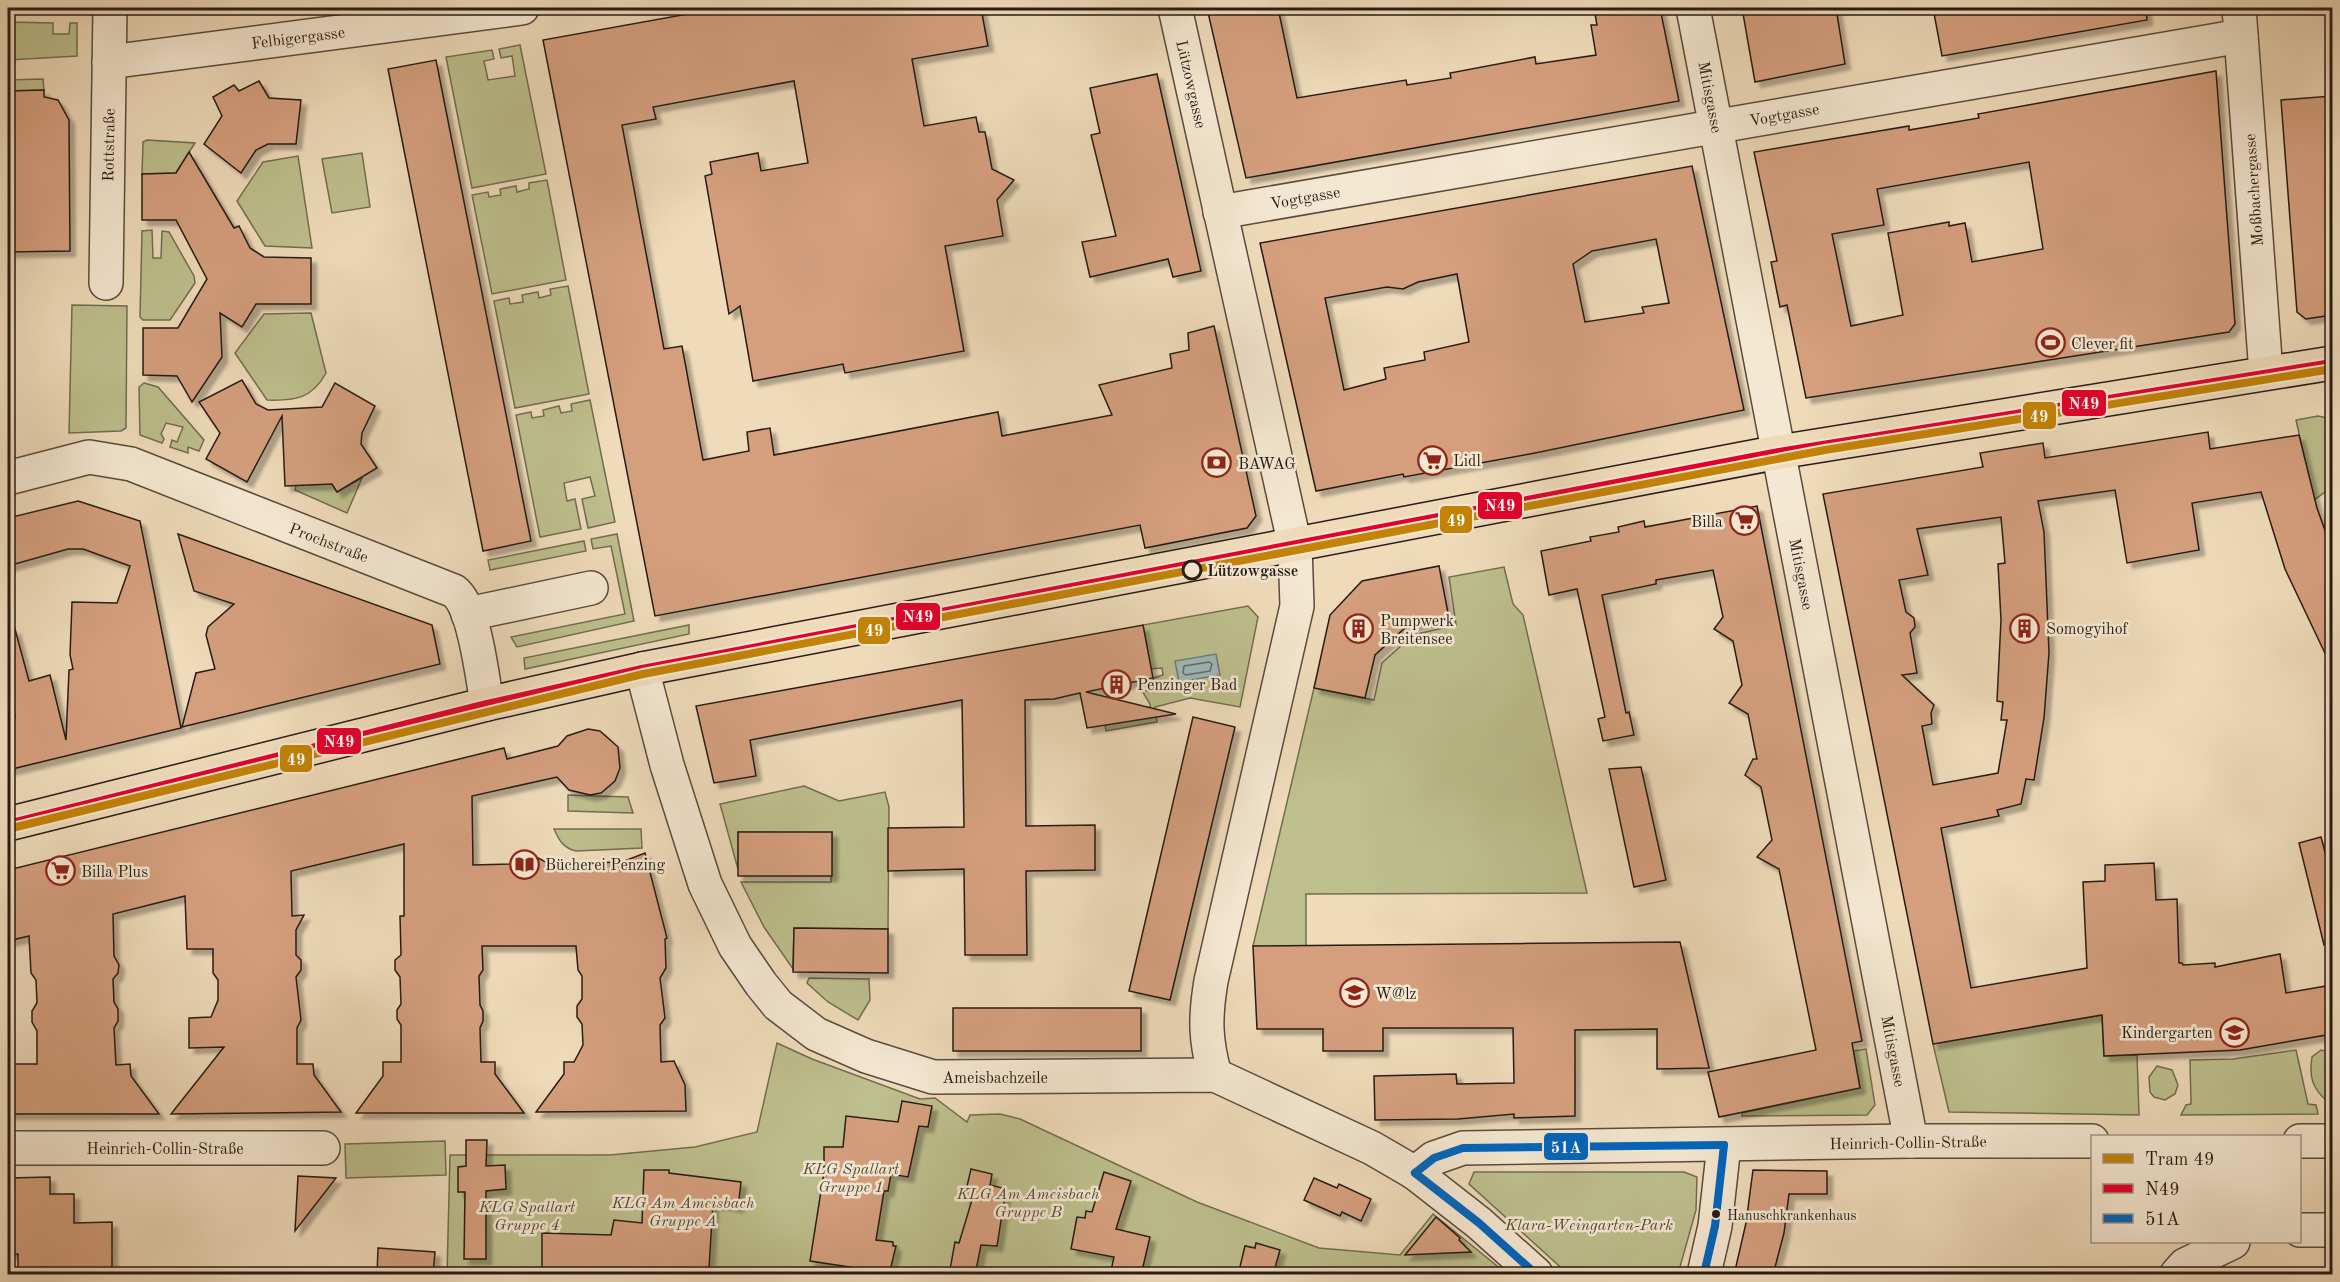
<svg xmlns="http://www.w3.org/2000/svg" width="2340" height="1282" viewBox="0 0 2340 1282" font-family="'Old Standard TT',serif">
<defs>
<filter id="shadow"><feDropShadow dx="5.5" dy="5.5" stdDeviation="1.5" flood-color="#0004"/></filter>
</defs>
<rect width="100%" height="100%" fill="#efdbba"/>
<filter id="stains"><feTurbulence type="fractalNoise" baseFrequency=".00333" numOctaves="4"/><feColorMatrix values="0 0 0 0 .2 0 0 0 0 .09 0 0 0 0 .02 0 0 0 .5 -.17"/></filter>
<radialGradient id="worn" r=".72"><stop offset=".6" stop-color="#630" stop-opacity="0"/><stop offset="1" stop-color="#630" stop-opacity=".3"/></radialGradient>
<g fill="#bdbf8d" stroke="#726d52" stroke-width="1.5">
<polygon points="8,22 53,23 53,34 69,34 70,23 77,23 77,56 8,60"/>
<polygon points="520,45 546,174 472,188 446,57 492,50 494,59 484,61 488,80 515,76 512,56 501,58 499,49"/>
<polygon points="43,79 44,90 8,91 8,80"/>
<polygon points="147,140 195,143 176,173 142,174 143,142"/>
<polygon points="362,153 370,207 332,213 322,159"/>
<polygon points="298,156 312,248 265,246 237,201 263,162"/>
<polygon points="547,180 566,280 492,294 472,195 488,192 489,197 501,195 500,189 516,186 517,192 529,189 529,183"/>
<polygon points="152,230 153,258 161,258 162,231 169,232 194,276 195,283 170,320 143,320 140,317 142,231"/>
<polygon points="568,286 589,394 515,408 494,301 509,298 510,304 523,302 522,295 538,292 539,298 551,295 550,289"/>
<polygon points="72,305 127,306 126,428 121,431 69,433"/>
<path d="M311,313L326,373C312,399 294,401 267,400L235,353L264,314Z"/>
<polygon points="144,383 158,387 204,440 199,451 188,447 188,453 170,447 172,440 177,442 183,427 166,423 161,434 164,439 162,443 140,435 139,387"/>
<polygon points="590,400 615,522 588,528 582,499 595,496 590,477 564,483 567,501 575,499 581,529 540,537 516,415 531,412 532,418 544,416 543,410 559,406 561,413 572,411 571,404"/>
<polygon points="2318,416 2327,418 2332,443 2332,487 2314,500 2296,420"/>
<polygon points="362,478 347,513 295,490 296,485 332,484 337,492"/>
<polygon points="617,534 634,621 517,647 511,637 625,614 611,546 593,549 591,539"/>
<polygon points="584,541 586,551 490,570 488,560"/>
<polygon points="1504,567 1513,604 1523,615 1587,893 1306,894 1306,946 1253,946 1314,688 1374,700 1382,663 1413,635 1456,625 1449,577"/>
<polygon points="1248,606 1258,617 1240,707 1190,698 1155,707 1157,722 1106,731 1105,725 1151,717 1150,704 1142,691 1154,690 1153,678 1163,675 1162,668 1151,669 1143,625"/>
<polygon points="689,625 689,634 525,669 524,658"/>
<polygon points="804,786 839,801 885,792 889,807 888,929 794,928 793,969 764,927 741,882 831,882 832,833 738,832 738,869 720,804"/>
<polygon points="568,795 628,797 633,813 568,811"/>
<path d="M554,829H641L642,848L576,851C563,848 559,840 554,829Z"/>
<polygon points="809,978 869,979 870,1000 858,1020 828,1002 807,983"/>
<polygon points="2102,1015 2104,1056 2137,1055 2139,1115 1949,1112 1933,1044"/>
<polygon points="777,1043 812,1059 920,1099 935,1098 967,1122 970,1115 1000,1114 1020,1119 1197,1202 1319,1248 1400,1255 1433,1214 1507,1274 447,1274 450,1155 610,1155 695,1147 757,1132"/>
<polygon points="1866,1049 1875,1105 1867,1115 1742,1116 1742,1113 1860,1088 1853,1051"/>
<polygon points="2296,1050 2308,1104 2316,1105 2318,1114 2181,1115 2186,1105 2191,1104 2190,1060 2233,1059"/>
<path d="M2321,1050L2332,1053V1100H2326C2312,1088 2309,1076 2312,1057Z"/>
<polygon points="2157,1066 2172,1070 2178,1085 2175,1094 2165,1100 2154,1097 2150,1092 2149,1077"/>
<polygon points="445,1141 446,1175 346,1178 345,1144"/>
<polygon points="1474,1172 1684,1172 1697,1177 1696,1210 1678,1274 1568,1274 1469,1184"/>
</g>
<polygon fill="#9db9b9" stroke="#6e7a78" stroke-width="1.5" points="1216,654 1220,675 1179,682 1175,661"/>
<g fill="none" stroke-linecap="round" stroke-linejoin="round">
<polygon stroke="#626a68" stroke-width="1.5" points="1209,662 1212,664 1210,671 1186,675 1183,673 1184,666"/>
</g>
<g fill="#d59f7e" stroke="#271b16" stroke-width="1.5" fill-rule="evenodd" filter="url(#shadow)">
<polygon points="721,8 981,8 988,46 912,59 924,126 976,117 979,132 985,132 992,169 1014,180 997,200 1003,236 945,246 964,351 845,373 843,364 753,381 740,306 729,314 705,176 712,174 710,162 758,153 761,171 808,163 794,81 653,107 656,119 622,125 664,349 682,346 703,460 749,451 747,432 770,428 774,455 998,412 1002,436 1112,415 1099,385 1172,368 1170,354 1189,350 1188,333 1214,326 1256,516 1247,528 1145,548 1140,525 655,616 543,40"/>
<polygon points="1207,8 1278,8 1297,98 1406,80 1407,85 1451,78 1450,73 1535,57 1536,64 1596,55 1591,25 1597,25 1594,8 1660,8 1679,101 1246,178"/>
<polygon points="1742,8 1836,8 1845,64 1755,82"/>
<polygon points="1933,8 2146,8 2147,20 1942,56"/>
<polygon points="436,60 531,541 483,551 388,69"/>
<path d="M2216,71L2235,324L2229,332L1806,398L1787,305L1780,307L1771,262L1777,261L1754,152L1909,126V130L1979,118L1978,114ZM2029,162L2043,249L1972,262L1965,223L1949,226V222L1888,233L1903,315L1851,326L1832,234L1884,225L1877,189Z"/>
<polygon points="1157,74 1201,271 1173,277 1168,259 1090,277 1082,242 1116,236 1091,135 1100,133 1090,88"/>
<polygon points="259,81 269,98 301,100 296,144 268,144 256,150 241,173 204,144 222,116 213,97 234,85 239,91"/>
<polygon points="44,90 44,97 58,100 69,120 70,251 8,252 8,91"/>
<polygon points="2332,96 2332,315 2306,319 2297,312 2281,100"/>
<polygon points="189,152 234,228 239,226 250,248 264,257 311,258 311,304 256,304 242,327 220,313 222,357 192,402 177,376 143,375 143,328 178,328 207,279 176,220 142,220 142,174 176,173"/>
<path d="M1692,166L1744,410L1535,453L1404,477L1403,474L1316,491L1260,243ZM1656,239L1669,303L1642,307L1644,313L1585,322L1573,264L1592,251ZM1457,274L1469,342L1424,352L1425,360L1384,368L1386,379L1344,390L1325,298L1387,287L1403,289L1418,282Z"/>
<polygon points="242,380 256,404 268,410 322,407 335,383 375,406 362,433 361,444 377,468 337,492 332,484 285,486 282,416 247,482 206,459 220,433 199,402"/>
<path d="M2208,432L2210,449L2299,435L2317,508L2332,550V668L2285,569L2261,492L2192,503L2199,550L2127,563L2115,490L2038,501L2044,532L2049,653L2044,718L2034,780L2026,779L2021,804L1997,810L1999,816L1941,828L1971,988L2087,968L2083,882L2105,881V865L2154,863L2156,900L2177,899L2179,963H2182L2183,965L2215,963V967L2280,954L2286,993L2332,985V1034L2240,1050L2104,1056L2102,1015L1933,1044L1823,494L1983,467L1980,453L2043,443L2045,458ZM2001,517L2005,563L1998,564L2001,620L1997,701L2003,702L2001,720H2007L1998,773L1933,785L1922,726L1932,724L1931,713L1934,705L1902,675L1917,673L1910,633L1915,627L1914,618L1906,612L1899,580L1928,575L1917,529Z"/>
<polygon points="78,501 140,521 181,728 8,770 8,720 15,717 8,691 8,630 15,629 29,681 50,675 66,740 69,670 73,669 70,655 72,602 117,603 130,566 83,549 68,549 8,566 8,518"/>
<polygon points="1757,506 1862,1041 1852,1043 1860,1088 1719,1117 1708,1072 1816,1050 1779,869 1757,857 1772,840 1761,787 1745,775 1753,759 1757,759 1748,714 1729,703 1742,685 1733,641 1714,629 1723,617 1713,570 1656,580 1656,584 1602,595 1626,713 1629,712 1634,735 1603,741 1598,719 1605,717 1577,589 1549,595 1541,551 1591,541 1590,537 1619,532 1618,527 1644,521 1645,527"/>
<polygon points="178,534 432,625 440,664 182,727 196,673 215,669 206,635 208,627 234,604 194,591"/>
<polygon points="1439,566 1449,618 1405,628 1375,655 1365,698 1314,688 1330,615 1362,581"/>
<polygon points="1143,625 1153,678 1086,692 1176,714 1087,728 1080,693 1054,699 1025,700 1026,826 1095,825 1095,870 1026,871 1027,955 965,955 964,869 888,871 888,828 964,827 962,700 750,740 756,776 714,783 696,706"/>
<polygon points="1193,717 1235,727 1170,1000 1129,991"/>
<polygon points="588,729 600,731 618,747 620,768 615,781 601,793 590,795 569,790 557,777 472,796 473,865 510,864 522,859 538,858 550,864 622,862 645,853 667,938 665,939 666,968 660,978 665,1018 660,1025 661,1062 674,1061 685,1085 686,1111 536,1112 564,1074 564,1062 574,1062 583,1045 582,1024 577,1017 577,1006 582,999 582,976 578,970 576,946 482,946 483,970 479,976 480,1005 483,1011 483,1021 480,1028 481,1062 495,1062 495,1074 524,1113 356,1113 383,1076 383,1062 401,1062 401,1025 397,1019 397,1010 401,1004 400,977 395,970 395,960 401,955 400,916 404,916 404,844 291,871 292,916 304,915 296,930 296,955 301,960 301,970 296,977 301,1020 297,1028 297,1064 313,1064 314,1075 341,1112 171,1114 224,1047 189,1048 189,1018 211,1017 218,1000 218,980 213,973 213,949 187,949 185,896 113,914 114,956 119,965 118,973 113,979 114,1002 118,1009 118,1021 114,1028 116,1065 130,1064 131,1076 159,1114 8,1114 8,1064 37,1064 37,1031 32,1022 32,1011 37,1003 36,980 31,973 29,936 8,941 8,870 504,748 507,759 558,746 567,736"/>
<polygon points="1641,767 1666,880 1634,887 1609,769"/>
<rect x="738" y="832" width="94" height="44"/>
<polygon points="2321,837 2326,856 2332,854 2332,944 2324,945 2299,843"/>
<polygon points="794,928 888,929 888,973 793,972"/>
<polygon points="1680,942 1709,1068 1657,1069 1657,1029 1575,1030 1575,1116 1514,1118 1514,1114 1458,1119 1375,1120 1374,1076 1456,1074 1457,1084 1514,1083 1513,1028 1383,1028 1383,1051 1323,1051 1323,1029 1257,1029 1253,946"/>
<rect x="953" y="1008" width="188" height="43"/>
<polygon points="902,1101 932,1106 928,1127 919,1126 908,1177 891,1174 888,1191 884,1191 876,1240 893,1242 893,1246 896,1246 889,1275 855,1275 857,1268 810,1261 824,1172 824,1147 843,1147 846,1116 898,1122"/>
<polygon points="466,1140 487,1140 486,1166 505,1165 506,1189 486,1191 486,1259 464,1259 465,1192 458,1192 458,1167 466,1166"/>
<polygon points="971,1169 992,1174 990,1185 1006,1189 997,1246 981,1245 975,1275 949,1275 955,1242 959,1243 972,1200 964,1199"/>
<polygon points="644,1170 669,1170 669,1173 741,1182 738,1207 713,1203 709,1268 699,1268 698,1275 567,1275 567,1269 542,1269 542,1233 611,1235 614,1220 642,1223"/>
<polygon points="1753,1170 1827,1171 1827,1194 1789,1194 1784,1233 1773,1275 1734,1275 1746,1223"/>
<polygon points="1104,1172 1131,1181 1116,1229 1150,1237 1141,1275 1110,1275 1114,1257 1071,1249 1077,1217 1085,1218 1086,1211 1092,1212"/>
<polygon points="298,1176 336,1178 295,1231"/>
<polygon points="50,1177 50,1194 74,1194 74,1223 112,1222 112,1275 48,1275 48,1267 18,1269 18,1254 8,1255 8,1178"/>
<polygon points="1314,1178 1337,1188 1339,1184 1371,1199 1361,1221 1342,1212 1340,1216 1304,1200"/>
<polygon points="1436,1217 1460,1238 1459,1240 1471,1252 1405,1255"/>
<polygon points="1256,1243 1280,1250 1273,1275 1238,1275 1245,1246 1255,1248"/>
<polygon points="378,1248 435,1252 433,1275 377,1275"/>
</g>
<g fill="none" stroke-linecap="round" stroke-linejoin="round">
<defs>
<g id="minor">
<path d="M1175,8L1295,546L1297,606L1211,981C1205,1017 1205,1040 1215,1075"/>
<polyline points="1693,8 1911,1141"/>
<polyline points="2239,8 2266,373"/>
<polyline points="109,62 522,8"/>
<polyline points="1220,212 2241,36"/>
<polyline points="106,283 110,8"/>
<path d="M8,478L89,457L131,464L454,591C475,607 482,676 487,704"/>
<polyline points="468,614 591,588"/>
<polyline points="642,669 667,765 705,884 735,946 761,984 778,1005 816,1034 866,1056 933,1077 1215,1075 1372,1148 1415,1173 1479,1223 1536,1274"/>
<polyline points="2300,1141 2332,1141"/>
<polyline points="8,1148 323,1148"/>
<polyline points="1415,1173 1434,1158 1463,1148 1911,1141 2092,1141"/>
<polyline points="2300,1230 2332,1230"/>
<polyline points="1704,1274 1715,1226 1724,1145"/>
<polyline points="2177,1274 2185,1265 2233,1242"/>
</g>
<polyline id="major" points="8,824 487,704 642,669 1779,452 2332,363"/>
</defs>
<use href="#minor" stroke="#594b3f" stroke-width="36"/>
<use href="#major" stroke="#271b16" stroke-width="36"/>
<use href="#minor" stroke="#f5e8d2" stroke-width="33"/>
<use href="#major" stroke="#efdbba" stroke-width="33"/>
<defs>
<polyline id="bus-1" points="8,824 487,704 642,669 1779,452 2332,363"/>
<g id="bus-2">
<polyline points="1415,1173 1434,1158 1463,1148 1724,1145"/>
<polyline points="1415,1173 1479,1223 1536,1274"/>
<polyline points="1704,1274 1715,1226 1724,1145"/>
</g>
</defs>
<use href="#bus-1" stroke="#f5e8d2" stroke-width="12"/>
<use href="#bus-2" stroke="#f5e8d2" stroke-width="12"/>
<use href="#bus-1" stroke="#e4002b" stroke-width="8"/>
<use href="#bus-2" stroke="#0065bd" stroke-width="8"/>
<defs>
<polyline id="tram-1" points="8,829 643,674 1825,450 2332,369"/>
</defs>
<use href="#tram-1" stroke="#f5e8d2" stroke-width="12"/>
<use href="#tram-1" stroke="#c38306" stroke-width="8"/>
</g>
<defs>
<symbol id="stadium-ring" viewBox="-11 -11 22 22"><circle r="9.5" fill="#f5e8d2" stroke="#8f2418" stroke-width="1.5"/><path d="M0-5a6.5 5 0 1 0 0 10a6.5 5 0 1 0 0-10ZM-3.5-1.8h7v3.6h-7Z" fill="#8f2418"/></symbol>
<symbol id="supermarket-ring" viewBox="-11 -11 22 22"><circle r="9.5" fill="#f5e8d2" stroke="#8f2418" stroke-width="1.5"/><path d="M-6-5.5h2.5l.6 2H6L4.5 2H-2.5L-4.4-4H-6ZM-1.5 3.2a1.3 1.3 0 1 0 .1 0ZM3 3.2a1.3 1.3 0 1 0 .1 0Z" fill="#8f2418"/></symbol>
<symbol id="bank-ring" viewBox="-11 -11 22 22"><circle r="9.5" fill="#f5e8d2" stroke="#8f2418" stroke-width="1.5"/><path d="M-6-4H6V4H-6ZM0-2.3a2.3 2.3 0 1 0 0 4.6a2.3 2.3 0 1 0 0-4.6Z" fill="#8f2418"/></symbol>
<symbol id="building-ring" viewBox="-11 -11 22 22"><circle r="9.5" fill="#f5e8d2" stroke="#8f2418" stroke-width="1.5"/><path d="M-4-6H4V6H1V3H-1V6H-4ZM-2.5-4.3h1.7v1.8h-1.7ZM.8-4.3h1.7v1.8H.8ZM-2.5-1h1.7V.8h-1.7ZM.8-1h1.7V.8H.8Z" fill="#8f2418"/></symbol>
<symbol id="library-ring" viewBox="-11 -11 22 22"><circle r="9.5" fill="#f5e8d2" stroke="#8f2418" stroke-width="1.5"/><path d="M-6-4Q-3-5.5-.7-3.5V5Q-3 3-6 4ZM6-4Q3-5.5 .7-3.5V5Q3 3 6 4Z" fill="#8f2418"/></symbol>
<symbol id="school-ring" viewBox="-11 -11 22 22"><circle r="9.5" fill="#f5e8d2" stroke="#8f2418" stroke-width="1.5"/><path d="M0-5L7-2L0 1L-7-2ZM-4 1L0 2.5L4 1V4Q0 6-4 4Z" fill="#8f2418"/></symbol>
</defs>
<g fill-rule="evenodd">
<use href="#stadium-ring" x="2034" y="326" width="33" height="33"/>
<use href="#supermarket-ring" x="1416" y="444" width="33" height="33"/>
<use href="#bank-ring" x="1200" y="446" width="33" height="33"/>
<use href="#supermarket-ring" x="1728" y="504" width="33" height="33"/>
<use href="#building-ring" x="2008" y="612" width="33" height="33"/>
<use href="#building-ring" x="1342" y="612" width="33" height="33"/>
<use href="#building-ring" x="1100" y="668" width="33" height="33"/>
<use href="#library-ring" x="508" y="848" width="33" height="33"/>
<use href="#supermarket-ring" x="44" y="854" width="33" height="33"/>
<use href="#school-ring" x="1338" y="976" width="33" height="33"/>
<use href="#school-ring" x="2218" y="1016" width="33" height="33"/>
</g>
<circle fill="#f5e8d2" stroke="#271b16" stroke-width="3" cx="1192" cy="570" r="9"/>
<circle fill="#271b16" stroke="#f5e8d2" stroke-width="2" cx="1716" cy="1214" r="5"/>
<g text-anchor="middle" stroke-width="5" stroke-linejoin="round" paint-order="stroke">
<g font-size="14" fill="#271b16" stroke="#f5e8d2" text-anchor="start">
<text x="1727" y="1220">Hanuschkrankenhaus</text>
</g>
<g font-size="16" fill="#271b16" stroke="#f5e8d2">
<text transform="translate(298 37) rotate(-7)" y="6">Felbigergasse</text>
<text transform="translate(1192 84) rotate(77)" y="6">Lützowgasse</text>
<text transform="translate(1711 97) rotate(79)" y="6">Mitisgasse</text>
<text transform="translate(1784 114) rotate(-10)" y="6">Vogtgasse</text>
<text transform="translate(108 145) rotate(-89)" y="6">Rottstraße</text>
<text transform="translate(2253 190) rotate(-94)" y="6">Moßbachergasse</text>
<text transform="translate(1305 197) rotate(-10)" y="6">Vogtgasse</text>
<text transform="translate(329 542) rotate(21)" y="6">Prochstraße</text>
<text transform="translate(1802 574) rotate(79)" y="6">Mitisgasse</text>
<text transform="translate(1894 1051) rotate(79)" y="6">Mitisgasse</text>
<text x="995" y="1083">Ameisbachzeile</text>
<text transform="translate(1908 1142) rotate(-1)" y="6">Heinrich-Collin-Straße</text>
<text x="165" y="1154">Heinrich-Collin-Straße</text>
</g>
<g font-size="16" fill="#271b16" stroke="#f5e8d2" text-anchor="start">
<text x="2071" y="349">Clever fit</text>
<text x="1453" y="466">Lidl</text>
<text x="1238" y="469">BAWAG</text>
<text x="1723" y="527" text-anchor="end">Billa</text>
<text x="1380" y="626">Pumpwerk<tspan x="1380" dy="18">Breitensee</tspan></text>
<text x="2046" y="634">Somogyihof</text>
<text x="1137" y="690">Penzinger Bad</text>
<text x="545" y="870">Bücherei Penzing</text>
<text x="81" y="877">Billa Plus</text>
<text x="1375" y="999">W@lz</text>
<text x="2213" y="1038" text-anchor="end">Kindergarten</text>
</g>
<g font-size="16" font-weight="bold" fill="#271b16" stroke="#f5e8d2" text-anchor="start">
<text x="1207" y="576">Lützowgasse</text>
</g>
<g font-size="16" font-style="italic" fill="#544c3a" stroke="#f5e8d2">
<text x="851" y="1174">KLG Spallart<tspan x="851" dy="18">Gruppe 1</tspan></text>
<text x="1028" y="1199">KLG Am Ameisbach<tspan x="1028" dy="18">Gruppe B</tspan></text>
<text x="683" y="1208">KLG Am Ameisbach<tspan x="683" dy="18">Gruppe A</tspan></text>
<text x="527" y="1212">KLG Spallart<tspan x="527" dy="18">Gruppe 4</tspan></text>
<text x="1589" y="1230">Klara-Weingarten-Park</text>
</g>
</g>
<g stroke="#f5e8d2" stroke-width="2">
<rect x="2061" y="389" width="46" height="28" rx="6" fill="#e4002b"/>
<rect x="2022" y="401" width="35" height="29" rx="6" fill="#c38306"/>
<rect x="1477" y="491" width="46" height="29" rx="6" fill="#e4002b"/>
<rect x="1439" y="505" width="34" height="29" rx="6" fill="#c38306"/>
<rect x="895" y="602" width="46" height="29" rx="6" fill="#e4002b"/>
<rect x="857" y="616" width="34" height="29" rx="6" fill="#c38306"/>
<rect x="316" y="727" width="46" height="28" rx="6" fill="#e4002b"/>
<rect x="279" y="744" width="34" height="29" rx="6" fill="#c38306"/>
<rect x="1543" y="1132" width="46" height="29" rx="6" fill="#0065bd"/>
</g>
<g font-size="16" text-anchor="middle" font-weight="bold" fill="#fff">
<text x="2084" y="409">N49</text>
<text x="2039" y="422">49</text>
<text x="1500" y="511">N49</text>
<text x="1456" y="526">49</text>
<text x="918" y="622">N49</text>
<text x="874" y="636">49</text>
<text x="339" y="747">N49</text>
<text x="296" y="765">49</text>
<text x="1566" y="1153">51A</text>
</g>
<rect width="2340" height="1282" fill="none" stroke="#efdbba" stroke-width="30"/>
<rect x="9" y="9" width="2322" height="1264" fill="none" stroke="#271b16" stroke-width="3"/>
<rect x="15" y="15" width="2310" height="1252" fill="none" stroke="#271b16" stroke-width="1.5"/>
<rect x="2091" y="1135" width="210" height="108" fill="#f5e8d2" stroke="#a39687" stroke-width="1.5"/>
<rect x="2103" y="1154" width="30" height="9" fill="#c38306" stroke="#a39687" stroke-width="1.5"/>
<text x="2145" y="1165" font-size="18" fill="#271b16">Tram 49</text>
<rect x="2103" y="1184" width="30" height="9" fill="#e4002b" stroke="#a39687" stroke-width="1.5"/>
<text x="2145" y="1195" font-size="18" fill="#271b16">N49</text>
<rect x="2103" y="1214" width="30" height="9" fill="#0065bd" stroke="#a39687" stroke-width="1.5"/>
<text x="2145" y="1225" font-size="18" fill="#271b16">51A</text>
<rect width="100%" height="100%" filter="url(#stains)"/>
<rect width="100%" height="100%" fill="url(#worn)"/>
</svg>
